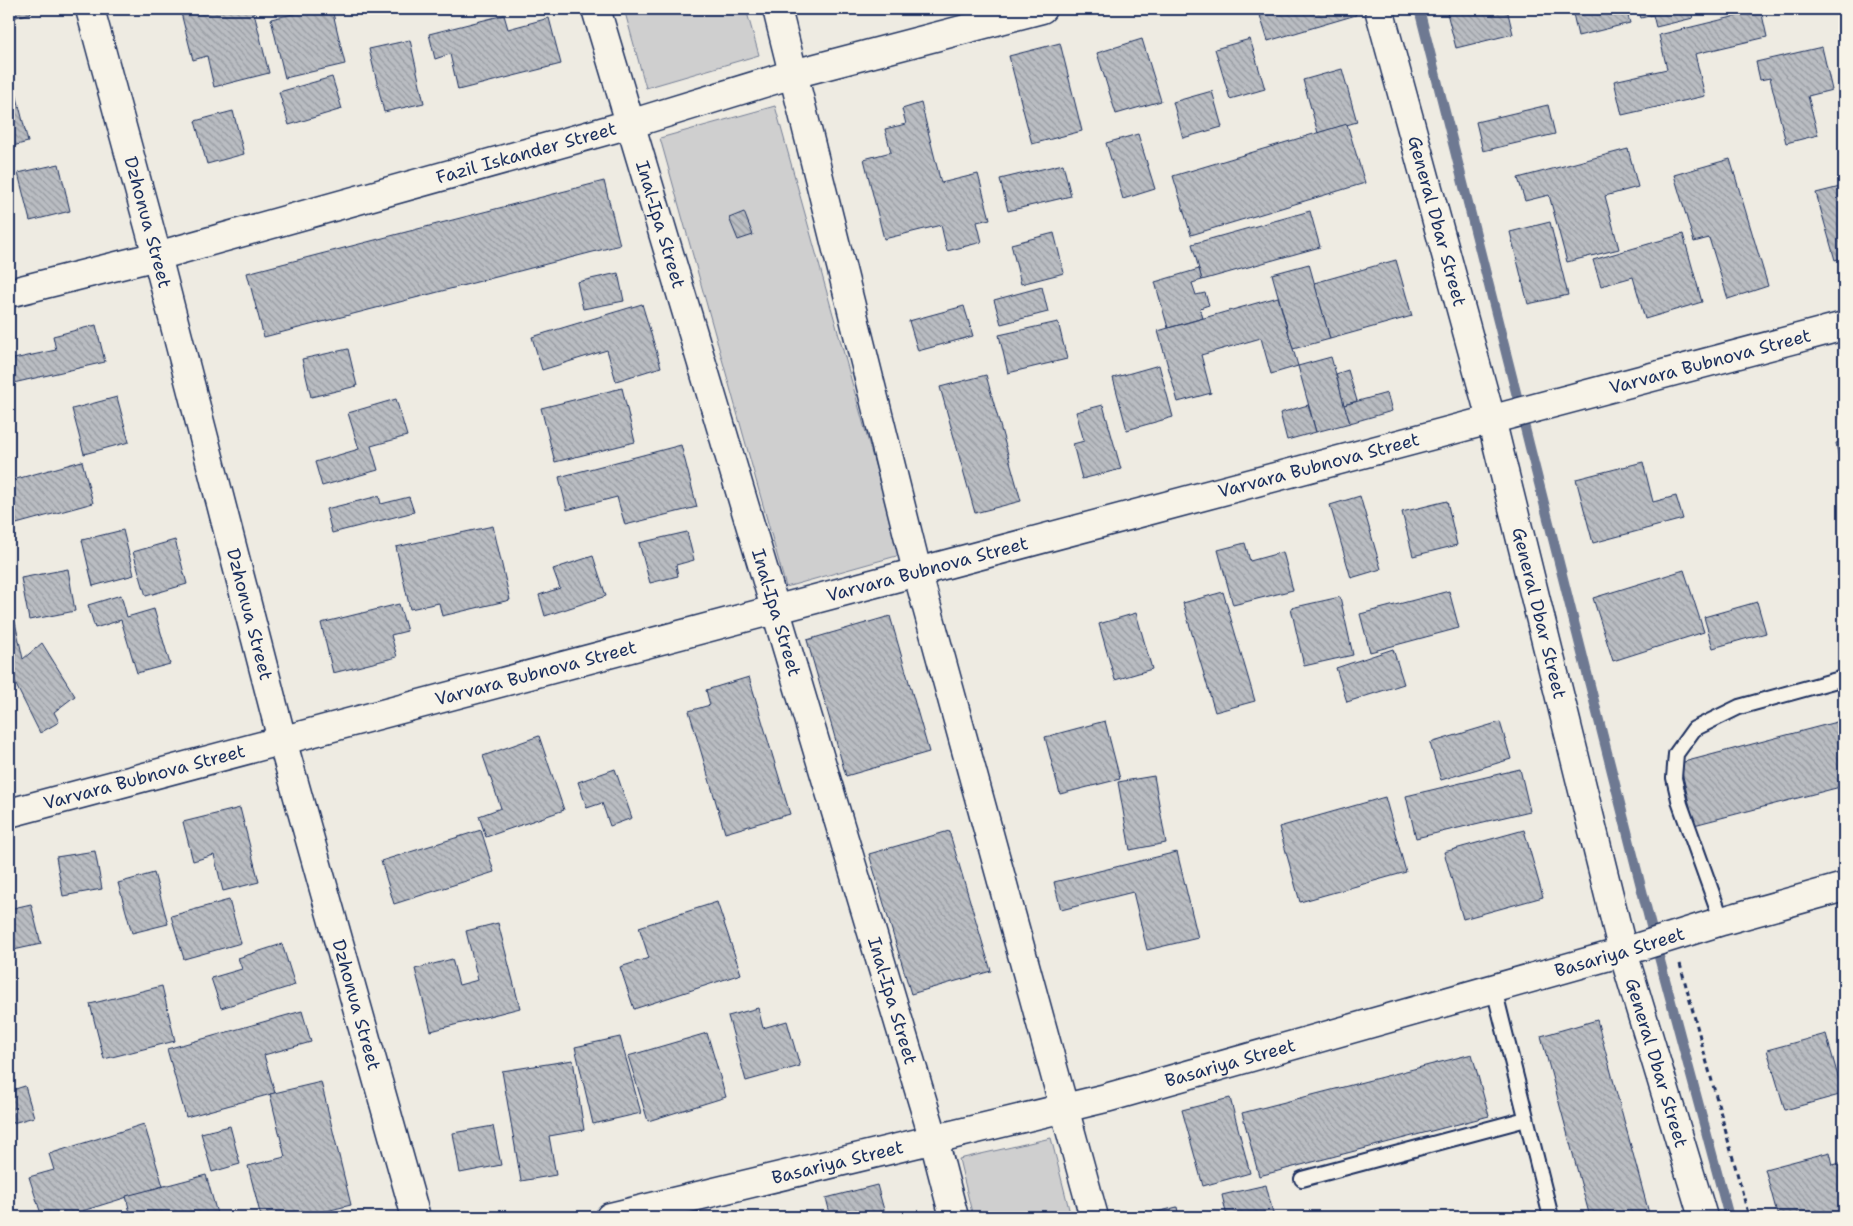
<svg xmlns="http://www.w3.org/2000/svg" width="1853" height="1226" viewBox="0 0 1853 1226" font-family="'Shantell Sans',sans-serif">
<defs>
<pattern id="building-back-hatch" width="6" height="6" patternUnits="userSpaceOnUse" patternTransform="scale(1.25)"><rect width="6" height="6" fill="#babdc2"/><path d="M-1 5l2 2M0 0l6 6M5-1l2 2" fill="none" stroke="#969aa1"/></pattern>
</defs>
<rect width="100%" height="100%" fill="#eeebe2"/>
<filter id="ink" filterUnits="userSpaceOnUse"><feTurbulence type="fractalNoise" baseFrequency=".02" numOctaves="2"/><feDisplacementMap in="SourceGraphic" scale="10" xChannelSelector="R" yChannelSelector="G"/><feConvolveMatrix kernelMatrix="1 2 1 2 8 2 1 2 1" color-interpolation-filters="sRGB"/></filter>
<g filter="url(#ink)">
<g fill="#cfcfcf" stroke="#757f96">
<polygon points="624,9 746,9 759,55 646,88"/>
<polygon points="775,106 900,555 786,587 660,138"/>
<polygon points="1051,1138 1071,1217 973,1217 959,1159"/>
</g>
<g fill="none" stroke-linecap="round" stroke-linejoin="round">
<polyline stroke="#6e7992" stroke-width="10" points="1419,9 1655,942 1729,1217"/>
</g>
<g fill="url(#building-back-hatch)" stroke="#1b2f5e">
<polygon points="9,9 30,9 31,13 9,19"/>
<polygon points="180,9 253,9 269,73 214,87 207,56 193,60"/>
<polygon points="315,9 332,9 345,64 285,78 271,19"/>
<polygon points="1258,9 1354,9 1356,15 1268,41"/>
<polygon points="1446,9 1507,9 1513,34 1456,48"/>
<polygon points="1572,9 1626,9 1630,23 1578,36"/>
<polygon points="1638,9 1690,9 1693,18 1656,27 1653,15 1641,18"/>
<polygon points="1761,10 1767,37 1695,54 1705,96 1622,115 1614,81 1667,69 1659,35"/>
<polygon points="504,15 508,29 549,18 561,64 458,90 450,54 435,59 429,34"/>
<polygon points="1142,39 1161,101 1116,114 1097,53"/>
<polygon points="1250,39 1265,89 1230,99 1215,49"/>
<polygon points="410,40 424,103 384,112 369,49"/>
<polygon points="1060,43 1082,131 1032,144 1009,56"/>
<polygon points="1822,47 1832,90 1808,96 1818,135 1786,143 1770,78 1760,80 1756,62"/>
<polygon points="1342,69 1357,122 1318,133 1303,80"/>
<polygon points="332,77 342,109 289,125 279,92"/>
<polygon points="15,89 28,142 9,147 9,91"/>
<polygon points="1212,91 1222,127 1183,138 1173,102"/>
<polygon points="921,103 941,183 978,174 990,219 977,222 982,242 947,251 941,225 884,239 864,159 891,152 885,129 906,124 902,109"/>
<polygon points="1548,105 1555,134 1483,151 1476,122"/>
<polygon points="233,111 244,154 207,164 195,121"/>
<polygon points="1347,124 1365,183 1191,235 1173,176"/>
<polygon points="1138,134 1155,189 1123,199 1106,143"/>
<polygon points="1628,149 1638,187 1605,196 1619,249 1567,262 1549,195 1525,201 1518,178"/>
<polygon points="1730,159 1768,286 1728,299 1709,238 1694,242 1674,175"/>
<polygon points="59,164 70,211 30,221 18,173"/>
<polygon points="1063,164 1071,196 1008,211 1000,179"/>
<polygon points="604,181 620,245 264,337 247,273"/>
<polygon points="1844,186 1844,257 1835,260 1816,193"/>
<polygon points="1310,211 1320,247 1202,280 1192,244"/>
<polygon points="744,212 753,235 738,240 729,218"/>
<polygon points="1550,222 1568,295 1528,304 1510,232"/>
<polygon points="1054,233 1064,273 1021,284 1011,244"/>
<polygon points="1683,234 1702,302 1645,319 1633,277 1601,286 1593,260"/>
<polygon points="1396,260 1412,316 1330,339 1314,283"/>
<polygon points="1309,264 1330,339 1293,349 1272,274"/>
<polygon points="1199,269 1202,280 1192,283 1196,295 1205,293 1209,305 1200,308 1203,318 1168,328 1155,282"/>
<polygon points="618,273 624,301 583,309 577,282"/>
<polygon points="1042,287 1048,312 1001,324 994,300"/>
<polygon points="1278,297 1298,366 1271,374 1261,338 1201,355 1211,393 1178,402 1158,331"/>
<polygon points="642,304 661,367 616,381 607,350 542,370 532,337"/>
<polygon points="964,306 973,336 918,351 909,321"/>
<polygon points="1058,322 1067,359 1008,373 999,335"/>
<polygon points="96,325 105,362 9,384 9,360 56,350 53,336"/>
<polygon points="348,349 357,386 311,397 302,359"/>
<polygon points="1331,357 1350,423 1316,432 1298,366"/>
<polygon points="1159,365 1173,417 1127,430 1113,378"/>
<polygon points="1348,370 1357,401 1344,405 1336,374"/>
<polygon points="986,375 1021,501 975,513 940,387"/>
<polygon points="622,388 635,442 555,462 541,408"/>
<polygon points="1387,393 1392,411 1350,423 1344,405"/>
<polygon points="117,397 129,442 84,454 72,409"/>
<polygon points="396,399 407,436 371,446 378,470 322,486 315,462 359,449 348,413"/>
<polygon points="1844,400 1844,433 1838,401"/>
<polygon points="1103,405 1121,469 1082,479 1073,444 1084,441 1076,412"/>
<polygon points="1308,405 1316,432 1287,440 1280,413"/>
<polygon points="1844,441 1844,484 1836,443"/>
<polygon points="681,445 697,507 625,525 617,497 567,510 559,477"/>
<polygon points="82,461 93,503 9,526 9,481"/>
<polygon points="1643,462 1653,502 1676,496 1683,519 1593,543 1576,479"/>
<polygon points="379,496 381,504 409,497 414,512 332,533 326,509"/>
<polygon points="1360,496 1381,569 1351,578 1330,505"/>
<polygon points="1447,501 1457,545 1413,556 1402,512"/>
<polygon points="493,526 510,600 442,616 439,603 410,609 396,547"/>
<polygon points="123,530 134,575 93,586 82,540"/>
<polygon points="687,532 694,560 676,565 678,576 650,583 639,543"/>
<polygon points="175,540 187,584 146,596 133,552"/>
<polygon points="1245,543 1250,561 1283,552 1293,590 1233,605 1218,550"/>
<polygon points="593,556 606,596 545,616 539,595 560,588 553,569"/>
<polygon points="68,569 75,611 29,620 21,578"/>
<polygon points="1684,570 1704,632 1613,661 1593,598"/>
<polygon points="1449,591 1459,628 1370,652 1360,614"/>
<polygon points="1223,592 1255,701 1215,712 1183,603"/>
<polygon points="121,595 127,617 154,609 170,664 137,673 121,620 95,628 88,605"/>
<polygon points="1340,597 1353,655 1304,666 1291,608"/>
<polygon points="1757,602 1766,633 1713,648 1704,617"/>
<polygon points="399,604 407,631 391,635 397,657 333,673 321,623"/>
<polygon points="1136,613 1152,669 1115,680 1099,624"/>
<polygon points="890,616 929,752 846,776 807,640"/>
<polygon points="15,622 23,659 42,643 75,696 54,712 59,722 40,733 14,681 9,683 9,624"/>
<polygon points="1393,649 1404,684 1347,702 1336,668"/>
<polygon points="749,677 790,814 725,833 689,711 710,705 706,690"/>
<polygon points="1844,720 1844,786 1694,825 1680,763"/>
<polygon points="1105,721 1120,779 1060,794 1045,737"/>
<polygon points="1500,722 1511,759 1441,780 1430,743"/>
<polygon points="539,736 564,810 486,837 479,816 501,808 483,756"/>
<polygon points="615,769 632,818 610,826 602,803 587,808 578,782"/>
<polygon points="1520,769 1530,811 1416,838 1406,796"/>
<polygon points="1154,776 1166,843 1130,850 1118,782"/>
<polygon points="1385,797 1406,872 1300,902 1279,827"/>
<polygon points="240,808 259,882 223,891 214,855 193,861 183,822"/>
<polygon points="481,830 494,872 394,904 381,861"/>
<polygon points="1524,830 1543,897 1463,919 1444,852"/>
<polygon points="949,831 991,971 911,994 869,854"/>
<polygon points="95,851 102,889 63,896 56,857"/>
<polygon points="1177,852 1198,938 1147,950 1133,892 1061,910 1054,882"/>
<polygon points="154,873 168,924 132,933 118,883"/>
<polygon points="229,900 241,943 184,959 171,916"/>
<polygon points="717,902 741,974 634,1009 620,967 649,958 639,927"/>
<polygon points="31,904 41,944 9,951 9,909"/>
<polygon points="498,923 520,1008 431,1031 415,969 452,959 459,985 478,980 466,931"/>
<polygon points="282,944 295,985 221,1008 211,978 242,969 238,958"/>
<polygon points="162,986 175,1041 104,1059 90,1004"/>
<polygon points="1844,988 1844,1019 1838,989"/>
<polygon points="758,1008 763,1028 787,1021 800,1066 746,1081 728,1016"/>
<polygon points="302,1011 311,1042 264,1055 275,1093 186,1117 167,1049"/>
<polygon points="1597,1020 1650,1217 1590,1217 1541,1036"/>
<polygon points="707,1033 726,1097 648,1121 628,1056"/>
<polygon points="1826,1034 1843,1094 1785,1110 1767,1050"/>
<polygon points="620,1037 641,1113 593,1124 575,1047"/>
<polygon points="1472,1054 1489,1116 1259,1176 1242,1113"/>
<polygon points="573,1060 584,1130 549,1136 556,1175 521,1181 502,1071"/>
<polygon points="321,1082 351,1205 302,1217 261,1217 248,1166 285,1157 270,1094"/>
<polygon points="25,1086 34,1117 9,1124 9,1091"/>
<polygon points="1230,1098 1250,1173 1203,1186 1182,1110"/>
<polygon points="144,1124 163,1186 63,1217 42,1217 29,1177 54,1170 49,1154"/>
<polygon points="230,1126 240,1164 212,1172 201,1133"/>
<polygon points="493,1126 501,1165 460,1173 453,1133"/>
<polygon points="1830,1152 1833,1165 1844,1162 1844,1211 1820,1217 1778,1217 1765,1169"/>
<polygon points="206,1175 218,1217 131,1217 126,1196"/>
<polygon points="877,1185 886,1217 831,1217 826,1198"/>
<polygon points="1266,1185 1274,1217 1227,1217 1222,1195"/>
<polygon points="1177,1207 1179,1217 1141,1217 1141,1216"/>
</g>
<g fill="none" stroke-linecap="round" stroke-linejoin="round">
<defs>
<g id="service">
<polyline points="1722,921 1680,804 1674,778 1676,754 1694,729 1739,707 1844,678"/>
<polyline points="1494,989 1551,1217"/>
<polyline points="1302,1179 1526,1119"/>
</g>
<g id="minor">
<path id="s1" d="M90,9L157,256L282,740L416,1217"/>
<path id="s2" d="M596,9L934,1140L954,1217"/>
<polyline points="777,9 917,571 1094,1217"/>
<path id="s3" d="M1379,9L1491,419L1623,952L1703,1217"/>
<path id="s4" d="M9,293L157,256L630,124L793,74L1042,9"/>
<path id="s5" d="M9,813L1844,326"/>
<path id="s6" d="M610,1217L1106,1098L1623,952L1722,921L1844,887"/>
</g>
</defs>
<use href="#service" stroke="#1b2f5e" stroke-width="18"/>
<use href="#minor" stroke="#1b2f5e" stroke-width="31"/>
<polyline stroke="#1b2f5e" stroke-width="3" stroke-dasharray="5 4" stroke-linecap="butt" points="1680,964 1749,1217"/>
<use href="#service" stroke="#f7f3e8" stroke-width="14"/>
<use href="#minor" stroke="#f7f3e8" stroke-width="28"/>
</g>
</g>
<g text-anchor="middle" stroke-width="4" stroke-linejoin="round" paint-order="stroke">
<g font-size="18" fill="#1b2f5e" stroke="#f7f3e8">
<text dy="6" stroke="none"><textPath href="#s4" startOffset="536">Fazil Iskander Street</textPath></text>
<text dy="6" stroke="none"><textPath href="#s1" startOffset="221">Dzhonua Street</textPath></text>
<text dy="6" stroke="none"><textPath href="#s3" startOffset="220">General Dbar Street</textPath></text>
<text dy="6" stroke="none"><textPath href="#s2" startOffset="225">Inal-Ipa Street</textPath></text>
<text dy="6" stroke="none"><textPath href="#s5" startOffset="1760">Varvara Bubnova Street</textPath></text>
<text dy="6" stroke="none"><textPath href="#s5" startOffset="1355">Varvara Bubnova Street</textPath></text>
<text dy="6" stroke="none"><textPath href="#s5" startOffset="950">Varvara Bubnova Street</textPath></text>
<text dy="6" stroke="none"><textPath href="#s2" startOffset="630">Inal-Ipa Street</textPath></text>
<text dy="6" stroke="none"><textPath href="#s1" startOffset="626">Dzhonua Street</textPath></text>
<text dy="6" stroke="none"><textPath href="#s3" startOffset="625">General Dbar Street</textPath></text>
<text dy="6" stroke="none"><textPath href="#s5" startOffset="545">Varvara Bubnova Street</textPath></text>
<text dy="6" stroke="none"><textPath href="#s5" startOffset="140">Varvara Bubnova Street</textPath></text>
<text dy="6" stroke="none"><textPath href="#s6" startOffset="1044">Basariya Street</textPath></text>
<text dy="6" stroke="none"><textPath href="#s2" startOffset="1035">Inal-Ipa Street</textPath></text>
<text dy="6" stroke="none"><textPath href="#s1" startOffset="1031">Dzhonua Street</textPath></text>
<text dy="6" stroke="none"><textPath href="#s6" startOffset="639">Basariya Street</textPath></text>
<text dy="6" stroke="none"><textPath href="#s3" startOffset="1090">General Dbar Street</textPath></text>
<text dy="6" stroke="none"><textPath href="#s6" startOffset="234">Basariya Street</textPath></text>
</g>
</g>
<rect width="1853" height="1226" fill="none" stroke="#f7f3e8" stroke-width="30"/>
<rect x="15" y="15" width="1823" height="1196" fill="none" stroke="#1b2f5e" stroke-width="2" filter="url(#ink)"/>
</svg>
